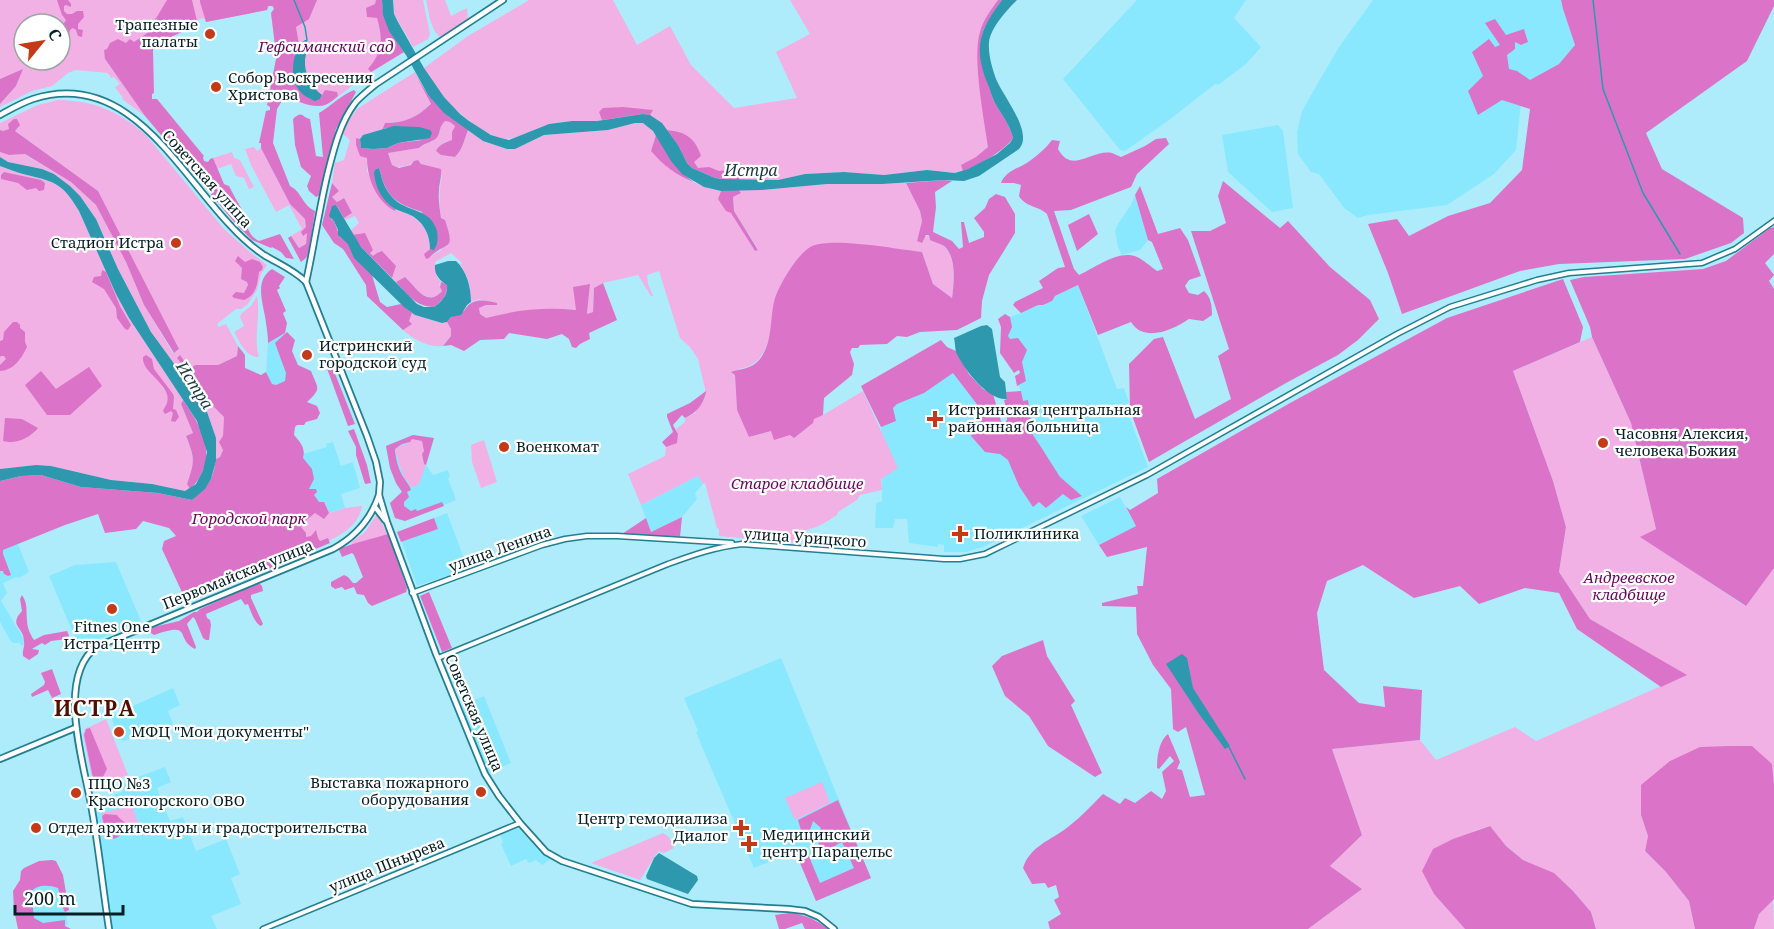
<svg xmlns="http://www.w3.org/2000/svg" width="1774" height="929" viewBox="0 0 1774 929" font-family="'Noto Serif',serif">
<rect width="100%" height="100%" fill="#afecfb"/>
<g fill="#89e8fe">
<polygon points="1137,0 1246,0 1234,18 1261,47 1246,64 1218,85 1215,84 1169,120 1125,151 1120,150 1063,79"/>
<polygon points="1373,0 1561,0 1563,9 1575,45 1559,64 1530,81 1521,103 1516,150 1494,174 1447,205 1368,215 1358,218 1344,208 1319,174 1311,172 1298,154 1297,132 1302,111 1318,83 1339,47"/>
<polygon points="1278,125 1283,131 1293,208 1272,212 1228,172 1222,135"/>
<polygon points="1135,195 1148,240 1140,250 1122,255 1118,247 1115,231 1118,224 1131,205"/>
<polygon points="1078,285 1117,389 1124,388 1126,394 1129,402 1125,405 1148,467 983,547 966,552 944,552 944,545 938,544 938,547 909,543 907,519 895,519 893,528 875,528 876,503 882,501 881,427 863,391 944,347 992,421 1029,440 1021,391 1016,378 1023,374 1006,335 1006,320 1010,317 1021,313"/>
<polygon points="285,333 289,347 284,393 272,384 266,372 268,343"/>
<polygon points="413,435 434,438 426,465 433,475 448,470 450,477 448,478 456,500 405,521 395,518 390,503 402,491 396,483 390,468 386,446"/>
<polygon points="333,442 341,466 353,462 360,488 341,494 345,508 329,513 316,505 296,456 327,447 326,444"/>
<polygon points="698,476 703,484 695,493 697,499 682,517 651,532 641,505"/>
<polygon points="1120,497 1136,526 1099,545 1081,516"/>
<polygon points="447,513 468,569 417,586 402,542 437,529 434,518"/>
<polygon points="18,544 29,572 19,578 16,577 3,583 7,593 1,601 25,641 23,642 25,644 21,646 20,643 13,643 10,640 0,622 0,549"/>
<polygon points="116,562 141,621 79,647 49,576 75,565"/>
<polygon points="781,658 871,878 816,901 795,851 754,868 703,749 696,732 698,731 684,698"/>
<polygon points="173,688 180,705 168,711 173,724 171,725 172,728 139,740 137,736 124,741 119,739 111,716"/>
<polygon points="484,696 511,763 485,774 457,707"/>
<polygon points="165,767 171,782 157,788 170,821 183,817 196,851 226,839 240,874 231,878 241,904 211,916 217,929 109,929 92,809 98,800 122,792 127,781"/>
<polygon points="518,828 541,853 552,858 542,865 536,860 529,863 526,859 511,866 501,844 503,842 500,835"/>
<polygon points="57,870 68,925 36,929 24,886"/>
</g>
<g fill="#f2b1e4" fill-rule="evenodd">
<path d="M0,0H382L383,15L404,52L362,78L331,102L323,106L298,102L290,96H285L276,59L279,57V54L276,53L271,13L274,9L270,5L267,10L206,22L204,18L197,20L198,25L157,43L152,42L105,59L145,116L122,99L123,98L115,87L120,84L114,77L111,78L108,73L76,70L68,73L52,86L32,91L0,107V104L16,86L22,70L0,79ZM24,24H60V60H24Z"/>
<polygon points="393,0 423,0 430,34 428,39 413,47 394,14"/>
<path d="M426,0H445L451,16L467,8L468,19L440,37C430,29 429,13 426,0Z"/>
<path d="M529,0H613L637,45L670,26L691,65L734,108L797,98L776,52L810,34L790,0H1002L992,13L981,33L1008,124L968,169L955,173L927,170L884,175L844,172L805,174L778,180L723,179L692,168L658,120L643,114L597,121H572L549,124L514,138C494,144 458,114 446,99C437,90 431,78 424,68L468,36Z"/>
<path d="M415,72L431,104C416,118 405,123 385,123L382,130L363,135L360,139L357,138L367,158V171L376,191L395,211L396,210C417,215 429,227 430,249L427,251L429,258L434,254L440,251L450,239L445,220L441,218C439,203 439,190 442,175L421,164L418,160C409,166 401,169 392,165L388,153L419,148C424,144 435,142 438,136C441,129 438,128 444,121L450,122L455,126L452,132V140L445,142L437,148L441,155L455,157C464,147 463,142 468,130L483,141L507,149L521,146L544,135L608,130L635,123H643L648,126L656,135L651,151C675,171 689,185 721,191L718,199L731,212L755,251L758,249L734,211L733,197L741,193L738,189L761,190L827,184H882L900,182L906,183L920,211L922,221L917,241L929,235L930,240C934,242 941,244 944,246C957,258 954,283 952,298L933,284L922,252L887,248L799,257C791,269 781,282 776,297C774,303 774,309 773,315C770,339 766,365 739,369L735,375L737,410L750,437L771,431L775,439L816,417L823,415L863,391L898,468L881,479L882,490L860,495L857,500L838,512L837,515C825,523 814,530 799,531V543L719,536V529L717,528L705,483L703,484L698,476L641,505L628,474L665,456L666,447L677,442L678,434L676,429L685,422V418L695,413L706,393L698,359L690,347L680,338L659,271L647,275L648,284L653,296H651L638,275L603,283L594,288L593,312L587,314L590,285L577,310C544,307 517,310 486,319L480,314L479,308L486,305H496L479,299L471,302C471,289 468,274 459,263L463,264L451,253L435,262L437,277L441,282L439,284L442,291C428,308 417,288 405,277L396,282L392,278L396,266L379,253L373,257L357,235H352L351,230L359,223L355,216L345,220L344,218L352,213L343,198L337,202L332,197L339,191L332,183L335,163L344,160L350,140L343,134L348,122L357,109Z"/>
<path d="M58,100C95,101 116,110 145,134L224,229L250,252L267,265L261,274L257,290L247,305L241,309H236L217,324L219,327L226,324L238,346L237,356L218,365H195L190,369L177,358L213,406L224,417L223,450L220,457L216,459V438L205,406L151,332L118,269L96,219L88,207L70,186L54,174L42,169L8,162L0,157V152L9,155L24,154L71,182L97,206L126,262L144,305L173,353L179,350L98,191L11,128L3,132L0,130V123L38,105Z"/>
<polygon points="254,147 257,151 261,148 290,204 305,219 307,233 306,244 299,248 291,236 302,229 289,205 276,212 251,165 245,149"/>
<polygon points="232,152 234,158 240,160 254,187 249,189 244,178 236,176 231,164 217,169 213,158"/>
<path d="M0,166C9,169 18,173 27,175C56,182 63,184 79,211L116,294L129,318L183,400L181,404L193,433L186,437C195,459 195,461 187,484L190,489L185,491L152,484L111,480L51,466L36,465L0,469Z"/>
<path d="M257,296C261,316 253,337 259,357C246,358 240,342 234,332L244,326L240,317L241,314L251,306Z"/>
<path d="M412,313L415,315L442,323L447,322L451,329V336L443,346C429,348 413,339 403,330L411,324L409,321Z"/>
<polygon points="1592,337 1631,423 1656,529 1641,537 1745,606 1774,568 1774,785 1772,764 1641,815 1648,836 1645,851 1666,872 1689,901 1695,929 1596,929 1591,912 1573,891 1553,873 1523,860 1506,846 1489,826 1472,832 1434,894 1465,929 1308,929 1362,889 1330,866 1362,835 1332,749 1420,740 1436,760 1515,727 1536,741 1686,675 1590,619 1559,572 1566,527 1553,481 1513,371"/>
<polygon points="412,439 422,441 424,451 422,454 424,464 426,465 419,484 411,488 408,481 404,478 395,450 402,445 407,444"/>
<polygon points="484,440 497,482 481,488 472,462 471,445"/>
<path d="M324,502L330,513L345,508L362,506C358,531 329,541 308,550L292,516Z"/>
<polygon points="377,514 386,531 407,592 376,604 351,542 365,532"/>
<polygon points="106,719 128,775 94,787 83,735 85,729"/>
<polygon points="822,782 830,803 795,820 785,798"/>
<polygon points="130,806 133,808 140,828 136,830 133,825 126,828 128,834 106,840 102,834 102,813"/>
<polygon points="663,833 669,837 674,848 664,853 659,851 655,856 640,880 591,863"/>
<polygon points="1773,899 1774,929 1754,929 1759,914"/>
</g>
<g fill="#db74c9">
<polygon points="57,0 68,0 71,4 71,7 66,5 64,6 64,11 67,14 72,14 77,11 83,11 84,17 78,24 78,29 83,30 82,37 78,36 76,30 73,28 70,30 68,40 60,40 60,29 66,20 62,15"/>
<path d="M167,0H192L198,25L157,43L152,42L150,45L153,49L154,93L152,94V99H157L204,156L203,157L204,161L208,162L210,159L213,158L224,184L229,186C233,194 237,201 241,208C246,220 246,235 259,241L280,234L294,259L286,258L281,252L272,247L271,248L252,240L235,223L145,116L105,59L104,50L107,49L110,43L118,39L126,43L130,39L134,42L159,25L155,20Z"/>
<path d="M200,0H317L309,19L296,27L299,45L294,63L320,99L325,90L337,92L338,96C334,99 330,103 325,105C314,108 298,103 290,96H285L277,109L273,143L290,186C302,192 302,205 315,211L309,252L306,258L301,262L288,238L291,236L299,248L306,244L307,233L303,236L301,232L306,227L305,219L290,204L261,148V143H259L266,111L270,110V107L267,105L276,59L279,57V54L276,53L271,13L274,9L273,6H268L267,10L206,22L200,2Z"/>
<path d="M376,0H382C382,21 393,35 404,52L371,72L368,69C383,52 383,39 377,18L367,17L366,8L375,4Z"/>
<path d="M998,0H1002C978,32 975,45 988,83C990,89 992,99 996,105C1002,115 1010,125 1013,138C1007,149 976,167 963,171L961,165L976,157L988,147C984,119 972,57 980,32C983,20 991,10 998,0Z"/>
<polygon points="1561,0 1774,0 1774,6 1747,61 1646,133 1662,169 1743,218 1744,233 1731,243 1685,259 1559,264 1520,271 1402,314 1388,273 1368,224 1397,219 1409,236 1448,216 1490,203 1522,170 1530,109 1502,100 1478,115 1468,91 1483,76 1472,52 1489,39 1495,47 1500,45 1485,23 1495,19 1506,35 1524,29 1528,42 1521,45 1515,42 1515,49 1507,55 1509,69 1517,71 1530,80 1559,64 1575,45 1563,9"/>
<polygon points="23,69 16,86 0,104 0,79"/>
<path d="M416,75L428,95L468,130C463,142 464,147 455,157L441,155L436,151C438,145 446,142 452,140V132L455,126L450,122L445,121C439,127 441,129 438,136C435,142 424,143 419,148L388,153L392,165L399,168L411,165L414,161L418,160L421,164L441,169C442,177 439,183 439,191C438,200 440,209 441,218L445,220C456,253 447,240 429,258L426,259L424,254L430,249H434L422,212C395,203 386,197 379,168L376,169L389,204L396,210L395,211C376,201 367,178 367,158L360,156L356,145V138L360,139L361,148L373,149L387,148L398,143L422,140L386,128L382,130L385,123C404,123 416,118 431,104Z"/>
<path d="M354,90L356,92L336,129L320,195L316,197L309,191L307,186L311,176L301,167L295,145L293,119C303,110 301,117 310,119L316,156L323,157L319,113C331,106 341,95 354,90Z"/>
<polygon points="623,107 653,110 650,115 643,114 602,120 599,112 603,108"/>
<polygon points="14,119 17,119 20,125 15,131 98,191 179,349 174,353 144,305 126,262 96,205 71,182 25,154 9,155 0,152 0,130 3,131 9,129 8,124"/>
<path d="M667,130C685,132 695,137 701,156L694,162L698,168L709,167L719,171L729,170L737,175L740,180L715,178L692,168L687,163L678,145Z"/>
<path d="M656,135C669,155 674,168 694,182C677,176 663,165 651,151Z"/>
<path d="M1166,138L1169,144L1137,174L1131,187L1071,210L1054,211L1074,269L1079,275C1095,268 1119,249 1137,257C1144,260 1151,267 1157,271L1163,269L1152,242L1148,240L1135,195L1140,186L1158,234L1180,228L1188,240L1201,276L1189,280L1185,286L1189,293L1198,295L1204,291C1211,297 1212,306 1212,315L1203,321L1189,319C1173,330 1144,343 1131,322L1098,335L1078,285L1055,296L1052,301L1043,305H1038L1021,313L1013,305L1015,302L1043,288L1039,281L1058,268L1065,267L1047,214C1039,206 1025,207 1019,196L1021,185L1014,183H1001C1006,170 1021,168 1031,160C1039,154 1046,148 1052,140L1060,141L1058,149C1072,175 1092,149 1112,153C1115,154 1118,156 1121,157L1145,146L1156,139Z"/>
<polygon points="4,172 41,180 45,183 44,190 39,191 36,188 27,190 18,183 1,179 1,175"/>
<path d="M944,180L952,181L935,192L936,207L933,232L952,241L959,249L963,247L961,222H964L969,243L984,237V232L974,218L985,208L989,199L996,194L1005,197L1015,214V233L989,275L982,301L981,318L957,330L920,332L907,337L897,336L887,344L860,345L858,348H852L850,352L854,364L852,375L824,398L823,415L814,419L813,423L794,438L790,435L774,440L771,431L749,437L737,410L735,375L731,372C739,369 749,369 756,363C774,347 769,318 775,298C780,283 798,253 812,246C833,237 897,249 922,252L933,284L952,298C954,283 957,257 944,246C941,244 934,242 930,240L929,235H926L922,243L917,241L922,221L920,211L906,183Z"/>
<polygon points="1223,181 1280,228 1288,221 1330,267 1370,300 1379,319 1358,340 1338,355 1286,383 1149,462 1130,410 1129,364 1154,339 1163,337 1195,419 1231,399 1218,356 1229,349 1191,231 1210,231 1226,223 1218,196"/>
<polygon points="332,183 339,191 332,197 337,202 344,198 352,213 344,218 336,205 331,219 334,221 340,237 349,244 355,258 372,275 380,302 387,307 401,304 412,313 409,321 412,324 403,330 367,296 366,285 343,249 334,243 322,225"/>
<polygon points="738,189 741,193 733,197 734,211 758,250 755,251 731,213 726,211 718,199 721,191"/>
<polygon points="1089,214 1098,234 1077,251 1068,225"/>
<polygon points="1774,227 1774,254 1765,263 1774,275 1769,281 1774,289 1774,568 1746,606 1640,537 1656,529 1631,423 1592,337 1590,327 1570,280 1584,277 1703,269 1726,261 1770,228"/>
<polygon points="365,233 373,250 370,253 373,256 377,253 382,251 396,266 392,278 361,247 352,235"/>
<path d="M238,256L245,262L252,259L260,262L263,267L262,270L259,272C257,285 257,294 244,300L234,298L232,296L236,292L244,293L248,285L247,282L241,279L242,268L235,261Z"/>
<path d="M272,269L285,277L279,286L280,288L277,290L286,311L283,313L287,323L285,333L268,343C268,336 267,330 266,323C264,305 253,281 272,269Z"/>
<polygon points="102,270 106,272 120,306 131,325 128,330 125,329 117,318 116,308 104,289 92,282 94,277 101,276"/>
<path d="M405,277C417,288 427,308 442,291L440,287L441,282L447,284C448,295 442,301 434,307C415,306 408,295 396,282Z"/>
<path d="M1563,279L1583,327L1580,342L1513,371L1553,481L1566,527L1559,572L1590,619L1687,675L1661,687L1577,629L1559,593L1525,588L1479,604L1460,586L1414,598L1363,565L1327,581L1317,613L1324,670L1359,703L1385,707L1383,686L1422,690L1420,740L1332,749L1362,835L1330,866L1362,889L1308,929H1050L1048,922L1061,914L1054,900L1059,897L1056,885L1048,888L1045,883L1032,884L1023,868C1029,848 1048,841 1064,830C1078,820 1091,806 1103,794L1120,804L1125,798L1135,803L1151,791L1162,799L1166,791L1162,772L1174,761L1170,756L1159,769L1157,768C1157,756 1159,741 1168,734L1180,762L1177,769L1182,770L1190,797L1205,795L1186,727L1178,732L1173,729L1171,689L1153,665L1137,634L1136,607L1102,606V603L1138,594L1137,586H1143L1147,547L1107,557L1099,545L1136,526L1126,507L1130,510L1158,493L1157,479L1290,403L1447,318Z"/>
<path d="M603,283L617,320L589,333L590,339L580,344L576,348L572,347L569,339L562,334L547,339L509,333L504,339L480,340L464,351L451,345L443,346L451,336V329L447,322L451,317L464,311C472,297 484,300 497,303V305H486L479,308L480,314L486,318C516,310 544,307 576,310L573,287L590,284L587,314L593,312L594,288Z"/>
<polygon points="1005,314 1010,317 1012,327 1008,336 1010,339 1018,338 1027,350 1022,362 1026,381 1017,386 1015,376 1020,373 1019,370 1014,373 1000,353 1001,327 998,319"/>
<path d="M13,322H17L20,325V328L25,332V342L27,347C21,359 14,370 0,371V365L6,359L4,356H1L0,357V341L3,340L4,332Z"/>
<path d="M287,332L295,340L292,351L298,365L311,371C318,389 322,388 307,402L317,406L320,413L317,419L306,422L304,425H297L295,427L294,435C300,442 306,448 303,458L312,469L314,479L309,489H316L317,492L314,495L319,502H324L329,513L324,519L315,513L303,523L301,527L306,533V537L311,536L316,530L318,538L320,541L328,538L330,543L187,603L162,549L164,541L176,536L169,528L143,521L136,529L105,533L98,514L65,525L3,550V554L11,575L8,576L4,574L3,571H0V481L21,476L41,475L81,487L158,493L192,500C209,483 212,484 216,459L220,457L223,450L219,442L223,436L224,417L213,406L177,358L180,355L190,369L195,365H218L237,356L238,346L245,355V368L261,375L266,372L272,384L276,385L285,381L286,373L275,343Z"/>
<path d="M941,340L947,347L956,351L969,374L983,389L993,394L1001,421L1005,424C1010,416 1006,408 1004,400L1007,399L1006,392L1021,391L1023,401L1028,400L1033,435L1041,447L1060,477L1082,496L1071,500L1063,494L1046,508L1039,502L1033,507L1019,486L1008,460L1000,454L985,452L971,436L982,415L976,403L953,373L924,393L897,404L893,408L896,421L881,427L861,386Z"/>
<path d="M146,355L152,359L154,369L173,394L174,397L173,409L176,410L179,417L175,422L171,421L173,413L171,411L165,414L163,411C164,408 166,406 167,403C173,385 141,373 143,357Z"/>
<polygon points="330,361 355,424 348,426 325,363"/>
<polygon points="89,367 102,386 70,415 47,415 25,385 41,371 56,389"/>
<path d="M706,391V393C702,406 697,412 685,418L682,415L673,425L678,434L677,443L666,447L662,442L673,432L667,417V414L690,403Z"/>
<path d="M183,400C202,427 221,461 190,489L187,484C195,461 195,459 186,436L193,433L181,404Z"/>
<path d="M5,418L22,419L38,428C30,438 15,445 3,441Z"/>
<polygon points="354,429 367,465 371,483 365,484 356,455 356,447 348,431"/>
<path d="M413,435L434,438L426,465L424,464L422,454L424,451L422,441L412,439L410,442L402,444L395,449C395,457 399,472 404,478C407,483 409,484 411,490L407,492L409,497L404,502V506L411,511L416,509L417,511L442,502L444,506L405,521L395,518L390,503L402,492L396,483L390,468L386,446Z"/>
<polygon points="682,517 680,537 622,534 646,518 651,532"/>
<polygon points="434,518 438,529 401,542 397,532"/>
<path d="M388,534L407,588L406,592L372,606L368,603L364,595L357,594L354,587L345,590L342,587L335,589L331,586V582L344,575L348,577L353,583H356L363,577L354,555L352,553L342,557L339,550L341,548C357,542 372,539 388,534Z"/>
<path d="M259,583L262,586L263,591L251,595V598L263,624L261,626C254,622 251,612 248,604L245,605L241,599L206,614L207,618L210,620L211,625L209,640H206L203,638L195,619L193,617L187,624L196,647L195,649C174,638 194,621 154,635L151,633V629L153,627L179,621L194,612H197L200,609C220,600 239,592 259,583Z"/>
<polygon points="429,592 452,648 442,652 420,596"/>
<path d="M22,595C28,604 26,610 27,620C27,627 30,634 34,640L44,635L67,631L69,636L67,639L51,641L45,645L42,643L32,649L39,650L38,654L29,660L23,656C22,650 25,647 24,641C24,627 8,626 22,611L20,599Z"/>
<polygon points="1043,640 1047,656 1075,701 1071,705 1102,773 1095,777 1048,746 1029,716 1005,696 992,666 1002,656"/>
<polygon points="52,669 61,694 52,698 48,690 32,697 31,694 44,685 45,682 41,673"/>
<polygon points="90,728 107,769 99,785 95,787 84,735 86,729"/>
<polygon points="1729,746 1752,746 1772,764 1774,785 1774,899 1759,914 1754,929 1695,929 1689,901 1666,872 1645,851 1648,836 1641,815 1641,785 1670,761 1700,747"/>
<path d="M838,800L871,878L816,901L795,851L805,847L820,883L854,868L842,842C834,845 830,850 827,858L820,853L817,833L821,828L813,821L810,830L803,837L798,820Z"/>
<path d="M105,814L117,815C119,819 125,821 128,826L121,835L114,839L111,836L110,828C104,826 103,822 102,816Z"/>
<polygon points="1490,826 1506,846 1523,860 1554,873 1573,891 1591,912 1596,929 1465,929 1434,894 1422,871 1433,849 1453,839"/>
<path d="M52,860L56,861L63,875L69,910L65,912L63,908L58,888C49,885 37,884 31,892L34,918L43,923L65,920V926L71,929H18L14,910L13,891L20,880L21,871L24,868L39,861Z"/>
<path d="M789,913C805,914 816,920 828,929H805L802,923L785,929H779L775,915Z"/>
</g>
<g fill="#2d98ae">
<path d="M382,0H393L394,14L398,22L424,68L444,97L460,114L469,121L491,135L501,138L509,140L549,124L572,121H597L643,114L650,115L662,123L678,145L687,163L692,168L715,178L723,179L778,180L805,174L844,172L884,175L927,170L955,173L968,169L997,154L1010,143L1013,138C1010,125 1002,115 996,105C993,100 991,93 989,87C973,50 978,31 1002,0H1017C1007,10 991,27 989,42C988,54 992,68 996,79C1003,96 1034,133 1019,149L979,176L964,181L944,180L882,184H827L761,190L721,191L704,187L682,174L671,161L653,131L643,123H635L608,130L544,135L515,149H507L483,141L444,113L437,105L428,95L406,55L389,31L383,15Z"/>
<path d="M305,40H307C309,47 306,52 305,60C304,73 311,87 322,95L320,99L315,101C309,98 303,96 299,90C289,78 292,49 305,40Z"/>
<polygon points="394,126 419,127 430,130 432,133 430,138 398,143 387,148 373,149 361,148 360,139 363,135"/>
<path d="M0,157L8,162L42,169L54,174L70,186L80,196L96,219L118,269L151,332L205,406L216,438V461L211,479L205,489L192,500L158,493L81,487L41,475L21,476L0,481V469L36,465L51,466L111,480L152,484L185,491L196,484L203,471L207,452L197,421L129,318L116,294L79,211C63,184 56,182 27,175C18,173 9,169 0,166Z"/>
<path d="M379,168C382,179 384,189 393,198C407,213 430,207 437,231C438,238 438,244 434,250L430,249C430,234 423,220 408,214C404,212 399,211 395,209C381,200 375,186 374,172L376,169Z"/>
<path d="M336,205L361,247L417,304L424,307H434C442,301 448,295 447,285C439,280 434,274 435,265L448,261H456C467,271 471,288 471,302L467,305L461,315L451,317L447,322L442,323L415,315L404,307L354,258L348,244L338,235V230L334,221L329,216L332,206Z"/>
<path d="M987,325L992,329L1000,377L1005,382L1007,399C988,401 963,368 956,352C955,348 955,342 954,338L981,326Z"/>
<polygon points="1182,654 1187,658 1193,688 1230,746 1225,749 1199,714 1166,664"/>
<polygon points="659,853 697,876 698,880 688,894 647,879 646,876 654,858"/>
</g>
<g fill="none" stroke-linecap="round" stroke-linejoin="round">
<g stroke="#2d98ae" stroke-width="1.5">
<polyline points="294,0 305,27 307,40"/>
<polyline points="1593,0 1603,89 1643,193 1680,254"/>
<polyline points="1229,747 1245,779"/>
</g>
<defs>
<g id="minor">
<polyline points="412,593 542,545 565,539 587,536 617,536 732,543"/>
<path d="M438,658L668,564C693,555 715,547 742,544L944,559H960L985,554L1147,475L1397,334L1450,307L1537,280L1569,273L1702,263L1735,249L1774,221"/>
<polyline points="263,929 520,823"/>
</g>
<g id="major">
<path d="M0,115C11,109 21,103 33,99C127,69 176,168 230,225C240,236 252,247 264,255C279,264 294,270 306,282L367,436L376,462L380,482L379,495L387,522L436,654L485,774L499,796L520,823L546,852L562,861L692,904L788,909L805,911L819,917L834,929"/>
<path d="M306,282C314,246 319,209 328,172C334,148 340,123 355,103C361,96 369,90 376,84L503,0"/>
<polyline points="375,507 385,520"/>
<polyline points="0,759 75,728"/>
<path d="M109,929C103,889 99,850 92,810C85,767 55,679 96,647L333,549C355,537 371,519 379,495"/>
</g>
</defs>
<use href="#minor" stroke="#227f91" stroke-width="7"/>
<use href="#major" stroke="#227f91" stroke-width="8"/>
<use href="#minor" stroke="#fff" stroke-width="4"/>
<use href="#major" stroke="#fff" stroke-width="4.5"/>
</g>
<g fill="#c43a19" stroke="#fff" stroke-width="2">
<circle cx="210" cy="34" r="6"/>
<circle cx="216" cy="87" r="6"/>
<circle cx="176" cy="243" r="6"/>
<circle cx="307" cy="355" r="6"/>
<path d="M932 410h6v6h6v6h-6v6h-6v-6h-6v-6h6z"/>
<circle cx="1603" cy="443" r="6"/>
<circle cx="504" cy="447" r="6"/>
<path d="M957 525h6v6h6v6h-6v6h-6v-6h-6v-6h6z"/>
<circle cx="112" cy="609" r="6"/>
<circle cx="119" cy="732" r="6"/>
<circle cx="481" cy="792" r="6"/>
<circle cx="76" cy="793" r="6"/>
<circle cx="36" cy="828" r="6"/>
<path d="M738 819h6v6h6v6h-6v6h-6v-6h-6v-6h6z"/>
<path d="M746 835h6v6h6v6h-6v6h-6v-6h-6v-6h6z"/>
</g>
<g text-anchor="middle" stroke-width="4.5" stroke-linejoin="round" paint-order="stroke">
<g font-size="15" fill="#051f24" stroke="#fff" text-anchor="start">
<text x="198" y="30" text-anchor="end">Трапезные<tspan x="198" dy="17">палаты</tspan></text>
<text x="228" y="83">Собор Воскресения<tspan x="228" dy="17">Христова</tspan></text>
<text x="164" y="248" text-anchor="end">Стадион Истра</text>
<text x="319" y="351">Истринский<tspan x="319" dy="17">городской суд</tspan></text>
<text x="948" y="415">Истринская центральная<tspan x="948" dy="17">районная больница</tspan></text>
<text x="1615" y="439">Часовня Алексия,<tspan x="1615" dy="17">человека Божия</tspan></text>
<text x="516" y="452">Военкомат</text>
<text x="974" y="539">Поликлиника</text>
<text x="112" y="632" text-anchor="middle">Fitnes One<tspan x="112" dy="17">Истра Центр</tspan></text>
<text x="131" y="737">МФЦ "Мои документы"</text>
<text x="469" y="788" text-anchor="end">Выставка пожарного<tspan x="469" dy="17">оборудования</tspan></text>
<text x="88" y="789">ПЦО №3<tspan x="88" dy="17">Красногорского ОВО</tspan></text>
<text x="728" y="824" text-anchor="end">Центр гемодиализа<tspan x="728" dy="17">Диалог</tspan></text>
<text x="48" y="833">Отдел архитектуры и градостроительства</text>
<text x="762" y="840">Медицинский<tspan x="762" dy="17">центр Парацельс</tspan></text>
</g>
<g font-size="15" font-style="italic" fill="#68055d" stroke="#fff">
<text x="326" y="52">Гефсиманский сад</text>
<text x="797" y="489">Старое кладбище</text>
<text x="249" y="524">Городской парк</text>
<text x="1629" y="583">Андреевское<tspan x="1629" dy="17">кладбище</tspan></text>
</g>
<g font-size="15" fill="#051f24" stroke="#fff">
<text transform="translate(207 179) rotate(48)" y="5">Советская улица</text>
<text transform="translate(805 538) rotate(4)" y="5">улица Урицкого</text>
<text transform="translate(500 549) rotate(-20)" y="5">улица Ленина</text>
<text transform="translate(238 575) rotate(-22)" y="5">Первомайская улица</text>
<text transform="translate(474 713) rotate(67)" y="5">Советская улица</text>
<text transform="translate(387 865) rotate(-22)" y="5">улица Шнырева</text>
</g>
<g font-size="16" font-style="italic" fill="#1c3b42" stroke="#fff">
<text x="751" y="176">Истра</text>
<text transform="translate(195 385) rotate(57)" y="6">Истра</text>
</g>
<g font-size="21" font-weight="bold" letter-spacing="1.5" fill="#510f02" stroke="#fff">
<text x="95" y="716">ИСТРА</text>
</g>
</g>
<g transform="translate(42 42) rotate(60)"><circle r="28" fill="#ffffff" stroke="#9ba5a7" stroke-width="1.5"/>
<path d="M0-4.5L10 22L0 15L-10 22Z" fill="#c43a19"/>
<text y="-9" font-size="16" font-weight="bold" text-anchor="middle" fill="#051f24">С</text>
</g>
<path d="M15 905v9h108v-9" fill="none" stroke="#051f24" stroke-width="3"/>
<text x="24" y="905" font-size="18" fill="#051f24" stroke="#ffffff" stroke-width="4.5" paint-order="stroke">200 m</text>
</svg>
